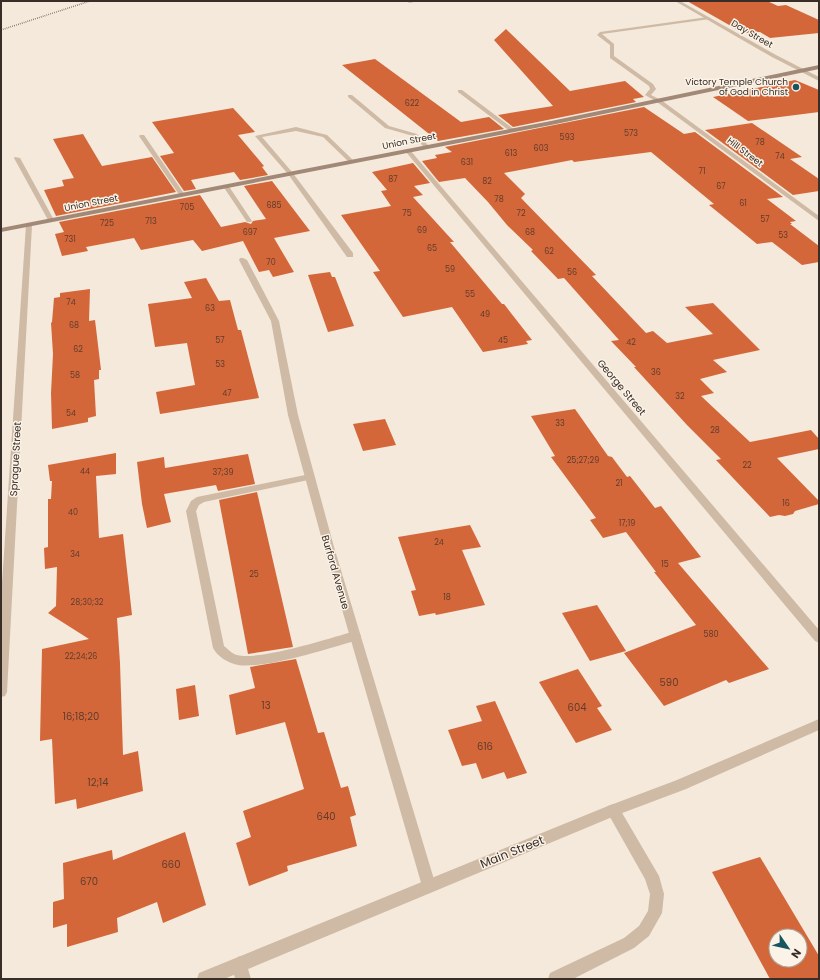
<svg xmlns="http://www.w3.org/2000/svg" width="820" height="980" viewBox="0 0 820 980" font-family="Poppins,sans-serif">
<rect width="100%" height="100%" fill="#f4e9da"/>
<g fill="#d3673a" fill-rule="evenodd">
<polygon points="687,1 767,1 778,6 786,5 819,20 819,33 770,38 760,32 747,33 741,30 738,30"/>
<polygon points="506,29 570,91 625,81 644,97 633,99 636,102 513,127 498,115 553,106 494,40"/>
<polygon points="375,59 461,122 489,117 504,129 438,141 342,65"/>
<polygon points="795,80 819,90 819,112 748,121 713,97"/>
<polygon points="644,107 684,134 695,132 783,197 767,199 796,221 790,222 792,224 790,224 819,246 819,262 802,265 772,242 757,244 709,205 714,204 651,152 574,162 572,160 504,173 525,194 521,198 596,275 592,276 646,333 653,331 667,343 713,334 685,307 713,303 760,350 713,360 727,372 700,379 714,393 701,396 750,442 811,430 819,439 819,449 777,458 819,501 819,504 795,511 793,514 785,516 779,515 770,517 716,460 721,459 687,425 634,367 636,367 611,341 619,340 564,278 558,279 531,251 533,250 507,225 488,202 465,178 439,182 422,161 437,158 435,155 452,152 445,147"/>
<polygon points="233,108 255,132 238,135 264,166 262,167 268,175 240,180 234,172 191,180 196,189 184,191 160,156 174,153 152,122"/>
<polygon points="752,123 802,157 790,159 819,179 819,191 793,195 705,130"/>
<polygon points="83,134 102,166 152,157 176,192 56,216 44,190 64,186 62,180 74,178 53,139"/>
<polygon points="413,163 430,183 414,186 423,195 413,197 454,242 450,242 502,304 504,304 532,340 526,341 528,344 483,352 452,307 403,317 373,272 380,271 341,215 391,206 381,191 387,190 372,172"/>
<polygon points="272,181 310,231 274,238 294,272 273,277 269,270 259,272 243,241 202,251 193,240 141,250 134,238 86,247 88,251 62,256 55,234 64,232 59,222 200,195 221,227 245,222 251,224 253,221 266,219 244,186"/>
<polygon points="330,272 332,277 335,277 354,326 328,332 308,275"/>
<polygon points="206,278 219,301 230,300 238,330 241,330 259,398 160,414 156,392 195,385 187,343 155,347 148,304 192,298 184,282"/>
<polygon points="90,289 89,321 95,320 101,370 99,370 99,379 94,380 96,416 88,418 88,422 52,429 51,393 53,354 51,323 52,322 54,298 60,297 60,293"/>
<polygon points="575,409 608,456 612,457 627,477 630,476 655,508 661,506 701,557 678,563 769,669 729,683 726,680 664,706 624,653 696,625 654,572 656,572 626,532 603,538 590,520 596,518 551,457 555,456 531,416"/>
<polygon points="385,419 396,445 363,451 353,424"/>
<polygon points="116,453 116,474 96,476 99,538 123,534 132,615 117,618 120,663 123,755 138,751 143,791 77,809 76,799 55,804 52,739 40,741 42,649 89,639 48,613 56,606 57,567 45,569 44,548 48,547 48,499 51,499 52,481 50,481 48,465"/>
<polygon points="248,454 255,484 218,491 216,485 164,494 171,522 147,528 142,504 137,462 164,457 165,468"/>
<polygon points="257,492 293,647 248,654 219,500"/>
<polygon points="470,525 481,547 462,550 485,605 436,615 435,613 419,616 411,591 416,590 398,537"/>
<polygon points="597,605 626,651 590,661 562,613"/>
<polygon points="296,659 318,733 324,732 341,788 348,786 356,815 350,817 357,846 287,866 288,871 249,886 236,843 251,837 243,811 304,789 285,722 236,735 229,695 255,688 250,667"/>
<polygon points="578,669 602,706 597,708 612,730 576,743 539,682"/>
<polygon points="195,685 199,716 179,720 176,689"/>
<polygon points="495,701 527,773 507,779 504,772 482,779 476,763 462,766 448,730 482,721 476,706"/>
<polygon points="185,832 206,905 163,923 157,902 117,918 118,932 67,947 67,924 53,928 53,902 64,899 63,863 112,850 113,860"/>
<path d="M760,857L819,956V979H770L712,872ZM776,936H800V960H776Z"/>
</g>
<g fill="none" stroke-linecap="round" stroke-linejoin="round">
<g fill="#cebaa5" fill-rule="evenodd">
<polygon points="407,1 419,1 409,3"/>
<polygon points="708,17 710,19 602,34 614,44 614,56 653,84 656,89 651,95 661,100 662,101 659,103 645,95 650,89 649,86 610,58 610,45 597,35 600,32"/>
<polygon points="458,90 462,90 515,130 515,132 511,132 458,92"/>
<polygon points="348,95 352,95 389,126 417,134 430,147 425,148 413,136 385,128 348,97"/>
<polygon points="296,127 327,135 354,161 349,162 323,137 296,131 262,137 292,172 353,253 353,257 347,257 288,174 255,136"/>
<polygon points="140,135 144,135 185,195 184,196 180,196 139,136"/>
<polygon points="15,157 20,158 54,220 53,221 48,220 14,158"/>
<polygon points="224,185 228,185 252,221 251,222 247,222 223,186"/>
<path d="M310,474L313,475L315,477L313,479L204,502L199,505L196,511L224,646C228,649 232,654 237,655C259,661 331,638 355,631L359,633L361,636L359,639L355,641C326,649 266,669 238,665C228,663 218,657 213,648L186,511L191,501L197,497Z"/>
<polygon points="613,804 618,806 659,876 664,894 662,913 649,936 634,948 573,979 548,979 550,973 624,938 639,926 648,911 650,894 645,879 606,810 608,806"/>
<polygon points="240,956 245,959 251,979 235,979 232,964 235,959"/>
</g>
<g fill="#cebaa5" fill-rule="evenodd">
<polygon points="675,1 680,1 776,55 819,77 819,81 772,57"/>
<polygon points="657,100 661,100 819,216 819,221 657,102"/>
<polygon points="406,150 410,150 819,630 819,643 815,641 406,152"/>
<polygon points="29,223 32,225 7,692 5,696 1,697 1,598 26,225"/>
<polygon points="240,258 243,258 247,260 279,321 298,415 334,547 436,886 434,891 429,893 424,891 422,886 324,547 288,415 271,321 239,260"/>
</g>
<polygon fill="#cebaa5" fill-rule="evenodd" points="819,719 819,730 686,789 617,815 224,979 197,979 199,973 608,806 677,780"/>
<polygon fill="#a28876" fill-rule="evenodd" points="819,65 819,69 551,125 1,232 1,228 551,121"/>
<polyline stroke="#392d27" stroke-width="1.5" stroke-dasharray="0.5 1.5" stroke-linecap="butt" points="1,30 90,1"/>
</g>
<circle fill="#18565f" stroke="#fbf3e7" stroke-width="1.5" cx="796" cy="87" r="4"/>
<g text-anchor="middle" stroke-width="3" stroke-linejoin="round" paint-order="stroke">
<g font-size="8" fill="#603c2c">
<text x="412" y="106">622</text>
<text x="631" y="136">573</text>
<text x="567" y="140">593</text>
<text x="760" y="145">78</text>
<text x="541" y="151">603</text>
<text x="511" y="156">613</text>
<text x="780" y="159">74</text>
<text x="467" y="165">631</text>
<text x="702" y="174">71</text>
<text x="393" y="182">87</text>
<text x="487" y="184">82</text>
<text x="721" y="189">67</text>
<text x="499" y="202">78</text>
<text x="743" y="206">61</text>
<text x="274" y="208">685</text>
<text x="187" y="210">705</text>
<text x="407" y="216">75</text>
<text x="521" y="216">72</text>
<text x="765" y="222">57</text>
<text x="151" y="224">713</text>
<text x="107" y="226">725</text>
<text x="422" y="233">69</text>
<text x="250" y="235">697</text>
<text x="530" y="235">68</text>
<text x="783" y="238">53</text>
<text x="70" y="242">731</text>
<text x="432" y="251">65</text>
<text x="549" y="254">62</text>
<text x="271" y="265">70</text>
<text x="450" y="272">59</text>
<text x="572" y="275">56</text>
<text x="470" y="297">55</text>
<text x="71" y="305">74</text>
<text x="210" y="311">63</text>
<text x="485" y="317">49</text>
<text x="74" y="328">68</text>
<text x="220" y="343">57</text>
<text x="503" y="343">45</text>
<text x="631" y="345">42</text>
<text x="78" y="352">62</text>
<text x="220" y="367">53</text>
<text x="656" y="375">36</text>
<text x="75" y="378">58</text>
<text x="227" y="396">47</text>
<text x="680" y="399">32</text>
<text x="71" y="416">54</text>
<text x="560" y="426">33</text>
<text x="715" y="433">28</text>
<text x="583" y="463">25;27;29</text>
<text x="747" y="468">22</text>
<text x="85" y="474">44</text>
<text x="223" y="475">37;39</text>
<text x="619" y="486">21</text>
<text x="786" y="506">16</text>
<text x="73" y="515">40</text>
<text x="627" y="526">17;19</text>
<text x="439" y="545">24</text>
<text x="75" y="557">34</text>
<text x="665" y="567">15</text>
<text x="254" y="577">25</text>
<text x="447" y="600">18</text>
<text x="87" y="605">28;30;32</text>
<text x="711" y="637">580</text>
<text x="81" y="659">22;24;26</text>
</g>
<g font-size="9" fill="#392d27" stroke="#fbf3e7">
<text transform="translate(752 34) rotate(30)" y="3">Day Street</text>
<text transform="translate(409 141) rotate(-11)" y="3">Union Street</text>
<text transform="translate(745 152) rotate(37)" y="3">Hill Street</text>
<text transform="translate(91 203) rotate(-11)" y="3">Union Street</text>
</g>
<g font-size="9" fill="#392d27" stroke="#fbf3e7" text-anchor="end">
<text x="788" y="85">Victory Temple Church<tspan x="788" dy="10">of God in Christ</tspan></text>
</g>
<g font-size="10" fill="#392d27" stroke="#fbf3e7">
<text transform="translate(622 387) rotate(50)" y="4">George Street</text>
<text transform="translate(15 459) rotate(-87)" y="4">Sprague Street</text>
<text transform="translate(336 572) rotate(74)" y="4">Burford Avenue</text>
</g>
<g font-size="10" fill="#603c2c">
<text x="669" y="686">590</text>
<text x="266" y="709">13</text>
<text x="577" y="711">604</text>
<text x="81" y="720">16;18;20</text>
<text x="485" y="750">616</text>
<text x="98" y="786">12;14</text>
<text x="326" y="820">640</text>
<text x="171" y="868">660</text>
<text x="89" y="885">670</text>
</g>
<g font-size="12" fill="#392d27" stroke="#fbf3e7">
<text transform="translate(512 852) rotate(-22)" y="4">Main Street</text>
</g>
</g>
<rect width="820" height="980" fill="none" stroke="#392d27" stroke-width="4"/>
<g transform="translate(788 948) rotate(124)"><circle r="19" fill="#fbf3e7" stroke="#ada49a"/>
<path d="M0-3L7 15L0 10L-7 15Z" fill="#18565f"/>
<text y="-6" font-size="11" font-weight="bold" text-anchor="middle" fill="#392d27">N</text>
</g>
</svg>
